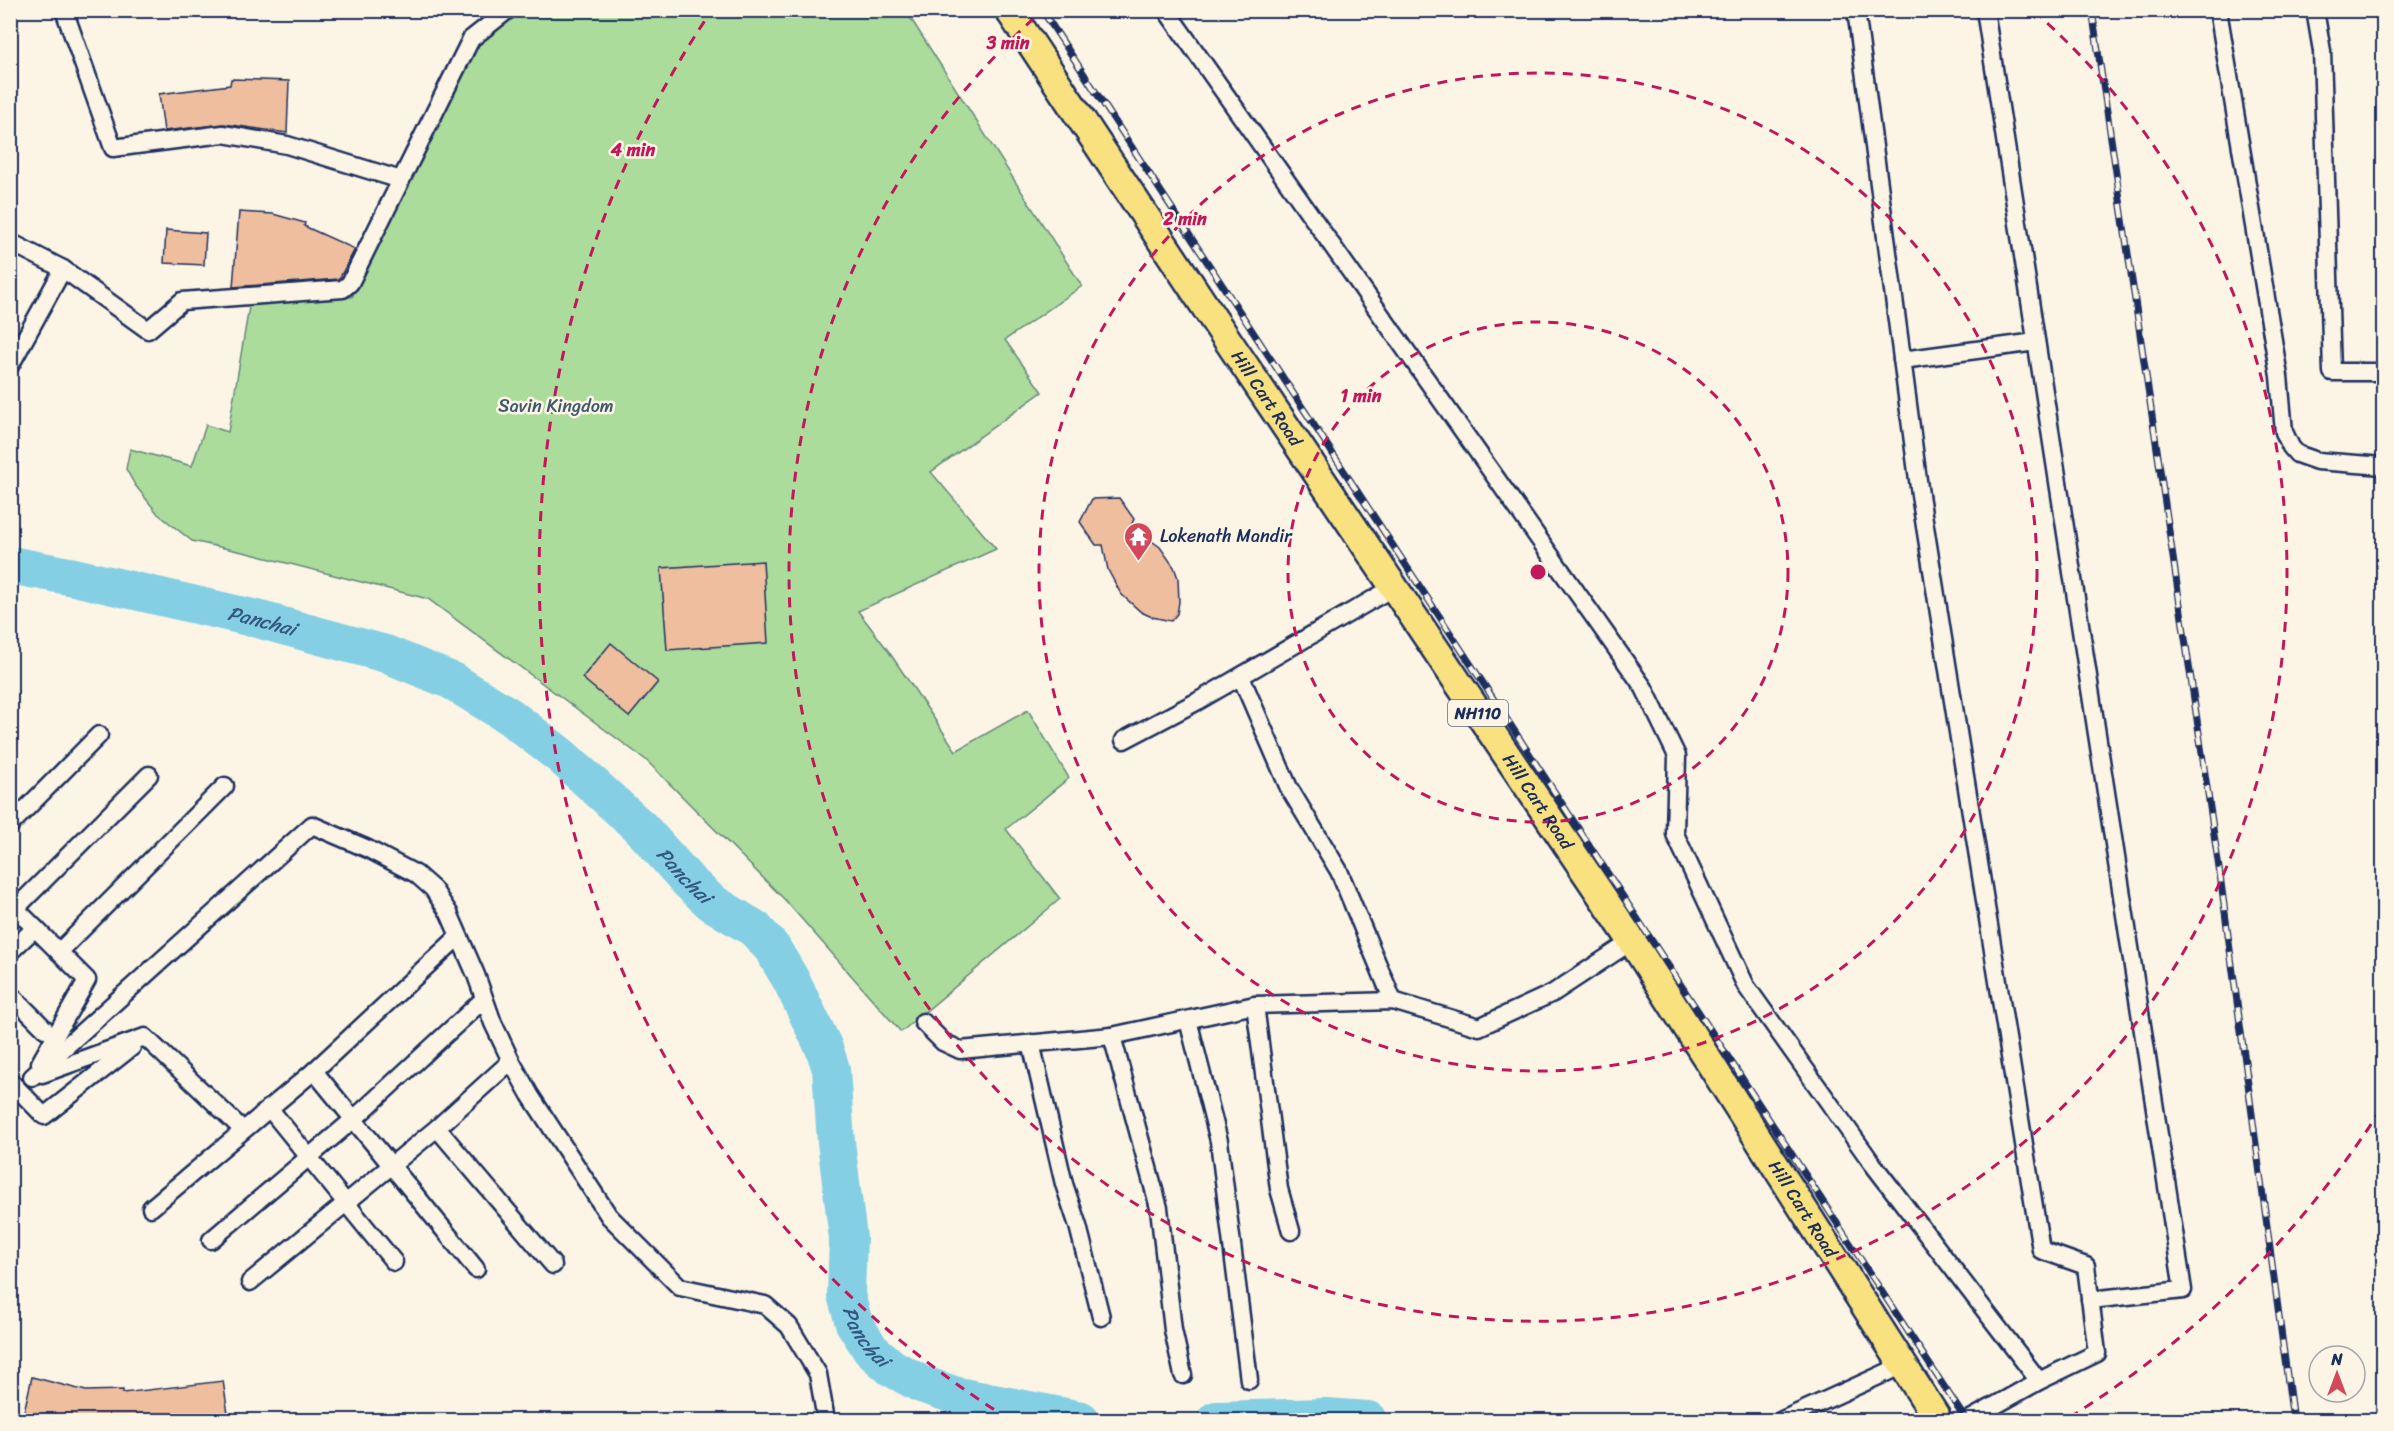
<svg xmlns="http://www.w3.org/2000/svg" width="2394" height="1431" viewBox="0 0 2394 1431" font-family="Sriracha,sans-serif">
<rect width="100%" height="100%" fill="#fcf5e5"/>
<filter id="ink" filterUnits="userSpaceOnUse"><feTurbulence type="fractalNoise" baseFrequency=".0167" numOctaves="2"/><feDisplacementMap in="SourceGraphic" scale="12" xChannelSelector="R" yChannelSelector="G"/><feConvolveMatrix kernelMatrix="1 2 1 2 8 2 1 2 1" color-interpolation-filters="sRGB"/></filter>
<g filter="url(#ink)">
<polygon fill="#acdc9c" stroke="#64867d" stroke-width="1.5" points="518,11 906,11 1082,286 1005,340 1042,392 931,472 996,549 858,611 887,649 956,751 1028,710 1069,778 1006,829 1060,899 901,1032 785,900 646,760 428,599 247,553 192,541 158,514 135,485 126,469 130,449 192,466 206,425 228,432 249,307 258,300 352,297 473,45"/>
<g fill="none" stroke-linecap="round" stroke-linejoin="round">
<g stroke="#84cfe4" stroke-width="38">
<path id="s1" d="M10,565L74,577L257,619L386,654L452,681L509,716L561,756L642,829L689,882L711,902L755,929L772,948L791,980L824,1048L831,1069L836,1142L848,1238L846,1295L854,1323L871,1350L892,1368L921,1384L957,1396L1081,1420"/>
<polyline points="1216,1420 1326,1417 1368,1420"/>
</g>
</g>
<g fill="#efbe9f" stroke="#1b2f5e" stroke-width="1.5">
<polygon points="231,79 289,81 287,133 224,124 164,131 159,94 230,85"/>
<polygon points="239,212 273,214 305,223 304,226 355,249 339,279 233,287"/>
<polygon points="166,230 206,233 204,265 164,263"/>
<polygon points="1119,498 1134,519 1131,526 1160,547 1174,567 1178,578 1179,602 1177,614 1171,621 1152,617 1141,612 1121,594 1108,570 1103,545 1096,545 1080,522 1092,499"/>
<polygon points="763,561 768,643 667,650 661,568"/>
<polygon points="611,643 658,682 629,717 582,678"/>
<polygon points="32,1377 86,1391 123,1390 123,1393 223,1381 229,1420 22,1420"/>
</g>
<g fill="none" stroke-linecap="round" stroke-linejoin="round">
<defs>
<g id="minor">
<polyline points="64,10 113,148 223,134 287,145 401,180"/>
<polyline points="1166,10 1644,688 1677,756 1675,834 1746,986 1872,1163 2039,1381"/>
<polyline points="1856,10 1920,495 2041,1250 2086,1266 2097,1353 2039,1381 1969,1420"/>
<polyline points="1985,10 2183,1290 2090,1300"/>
<polyline points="2218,10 2279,376 2284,432 2291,447 2297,454 2317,461 2384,466"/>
<polyline points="2315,10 2322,51 2332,372 2384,372"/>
<polyline points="10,242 63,269 148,330 182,301 343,289 350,283 471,39 508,10"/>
<polyline points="1902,360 2036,342"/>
<polyline points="10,366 63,269"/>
<polyline points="1241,677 1289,788 1339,871 1393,1001"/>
<polyline points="1124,740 1198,701 1394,587"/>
<polyline points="10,825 99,735"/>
<polyline points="10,903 87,980 40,1063"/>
<polyline points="16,908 149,775"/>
<polyline points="10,952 35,928"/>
<polyline points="59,952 225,786"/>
<polyline points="10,994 45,1029"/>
<polyline points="1255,1005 1279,1189 1291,1231"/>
<polyline points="1188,1020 1219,1141 1249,1380"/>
<polyline points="923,1022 943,1042 960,1050 1112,1036 1255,1005 1393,1001 1479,1027 1553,993 1632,941"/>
<polyline points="1112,1036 1159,1208 1173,1330 1183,1375"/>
<polyline points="1031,1043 1064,1184 1078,1226 1101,1317"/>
<polyline points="314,1071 476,1269"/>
<polyline points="42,1074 145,1037 243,1130"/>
<polyline points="32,1077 312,825 368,849 416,874 433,889 449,913 476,975 493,1023 511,1061 530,1095 609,1216 680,1287 765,1305 789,1326 818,1374 826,1420"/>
<polyline points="10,1081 44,1116 132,1047"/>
<polyline points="269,1108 394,1262"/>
<polyline points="437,1128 553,1265"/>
<polyline points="151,1208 314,1071 458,937"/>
<polyline points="211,1240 354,1119 484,999"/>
<polyline points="250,1282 437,1128 511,1061"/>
<polyline points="1782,1420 1903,1365"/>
</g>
<g id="trunk">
<path id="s2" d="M1009,10L1212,317L1632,941L1938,1420"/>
</g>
</defs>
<use href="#minor" stroke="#1b2f5e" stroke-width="21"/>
<use href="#trunk" stroke="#1b2f5e" stroke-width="32"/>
<use href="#minor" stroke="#fcf5e5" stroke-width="16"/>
<use href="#trunk" stroke="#fae180" stroke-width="27"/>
<defs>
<g id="rail">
<polyline points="1042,10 1966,1420"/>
<polyline points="2092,10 2220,875 2293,1420"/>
</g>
</defs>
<use href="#rail" stroke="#1b2f5e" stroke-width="7"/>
<use href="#rail" stroke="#fcf5e5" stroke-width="4.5" stroke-dasharray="14" stroke-linecap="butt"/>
</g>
</g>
<g fill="none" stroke="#c2185b" stroke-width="3" stroke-dasharray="10 8">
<circle cx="1538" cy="572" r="250"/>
<circle cx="1538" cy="572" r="499"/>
<path d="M2034 11A749 749 0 1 1 1042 11"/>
<path d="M2381 1109A999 999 0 0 1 2067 1419M1009 1419A999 999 0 0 1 710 13"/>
</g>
<defs>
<symbol id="temple-pin" viewBox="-11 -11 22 30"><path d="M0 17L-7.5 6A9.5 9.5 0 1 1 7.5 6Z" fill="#d1495b" stroke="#fcf5e5"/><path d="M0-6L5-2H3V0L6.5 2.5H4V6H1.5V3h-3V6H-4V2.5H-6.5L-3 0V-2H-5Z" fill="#fff"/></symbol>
</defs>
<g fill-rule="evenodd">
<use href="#temple-pin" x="1122" y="520" width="33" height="45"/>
</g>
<g text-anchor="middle" stroke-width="5" stroke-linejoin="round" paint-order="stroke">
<rect fill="#fcf5e5" stroke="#5e6a86" stroke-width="1.5" x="1448" y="700" width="60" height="26" rx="4.5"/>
<g font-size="16" font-weight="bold" fill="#1b2f5e">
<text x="1478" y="719">NH110</text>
</g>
<g font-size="18" fill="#1b2f5e" stroke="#fcf5e5">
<text dy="6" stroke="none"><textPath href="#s2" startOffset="466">Hill Cart Road</textPath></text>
<text dy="6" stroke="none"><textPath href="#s2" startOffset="952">Hill Cart Road</textPath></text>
<text dy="6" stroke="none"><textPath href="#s2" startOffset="1438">Hill Cart Road</textPath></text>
</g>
<g font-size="18" fill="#3f5a6e" stroke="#fcf5e5">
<text x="556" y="412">Savin Kingdom</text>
</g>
<g font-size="18" fill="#1b2f5e" stroke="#fcf5e5" text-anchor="start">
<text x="1160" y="542">Lokenath Mandir</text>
</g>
<g font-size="20" font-style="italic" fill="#355780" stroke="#fcf5e5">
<text dy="7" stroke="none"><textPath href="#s1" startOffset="258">Panchai</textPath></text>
<text dy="7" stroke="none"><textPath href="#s1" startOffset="762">Panchai</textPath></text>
<text dy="7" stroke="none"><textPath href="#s1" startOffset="1286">Panchai</textPath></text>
</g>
</g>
<circle cx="1538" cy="572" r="9" fill="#c2185b" stroke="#fcf5e5" stroke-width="3"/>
<g font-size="18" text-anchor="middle" font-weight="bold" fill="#c2185b" stroke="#fcf5e5" stroke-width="5" stroke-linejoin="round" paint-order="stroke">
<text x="1008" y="49">3 min</text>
<text x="633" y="156">4 min</text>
<text x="1185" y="225">2 min</text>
<text x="1361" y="402">1 min</text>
</g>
<rect width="2394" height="1431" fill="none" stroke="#fcf5e5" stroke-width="36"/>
<rect x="18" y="18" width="2358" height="1395" fill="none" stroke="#1b2f5e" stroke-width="2" filter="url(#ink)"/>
<g transform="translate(2337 1374)"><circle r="28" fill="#fcf5e5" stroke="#a2a6af" stroke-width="1.5"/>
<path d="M0-4.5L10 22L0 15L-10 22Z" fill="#d1495b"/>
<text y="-9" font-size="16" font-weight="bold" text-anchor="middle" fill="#1b2f5e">N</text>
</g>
</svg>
